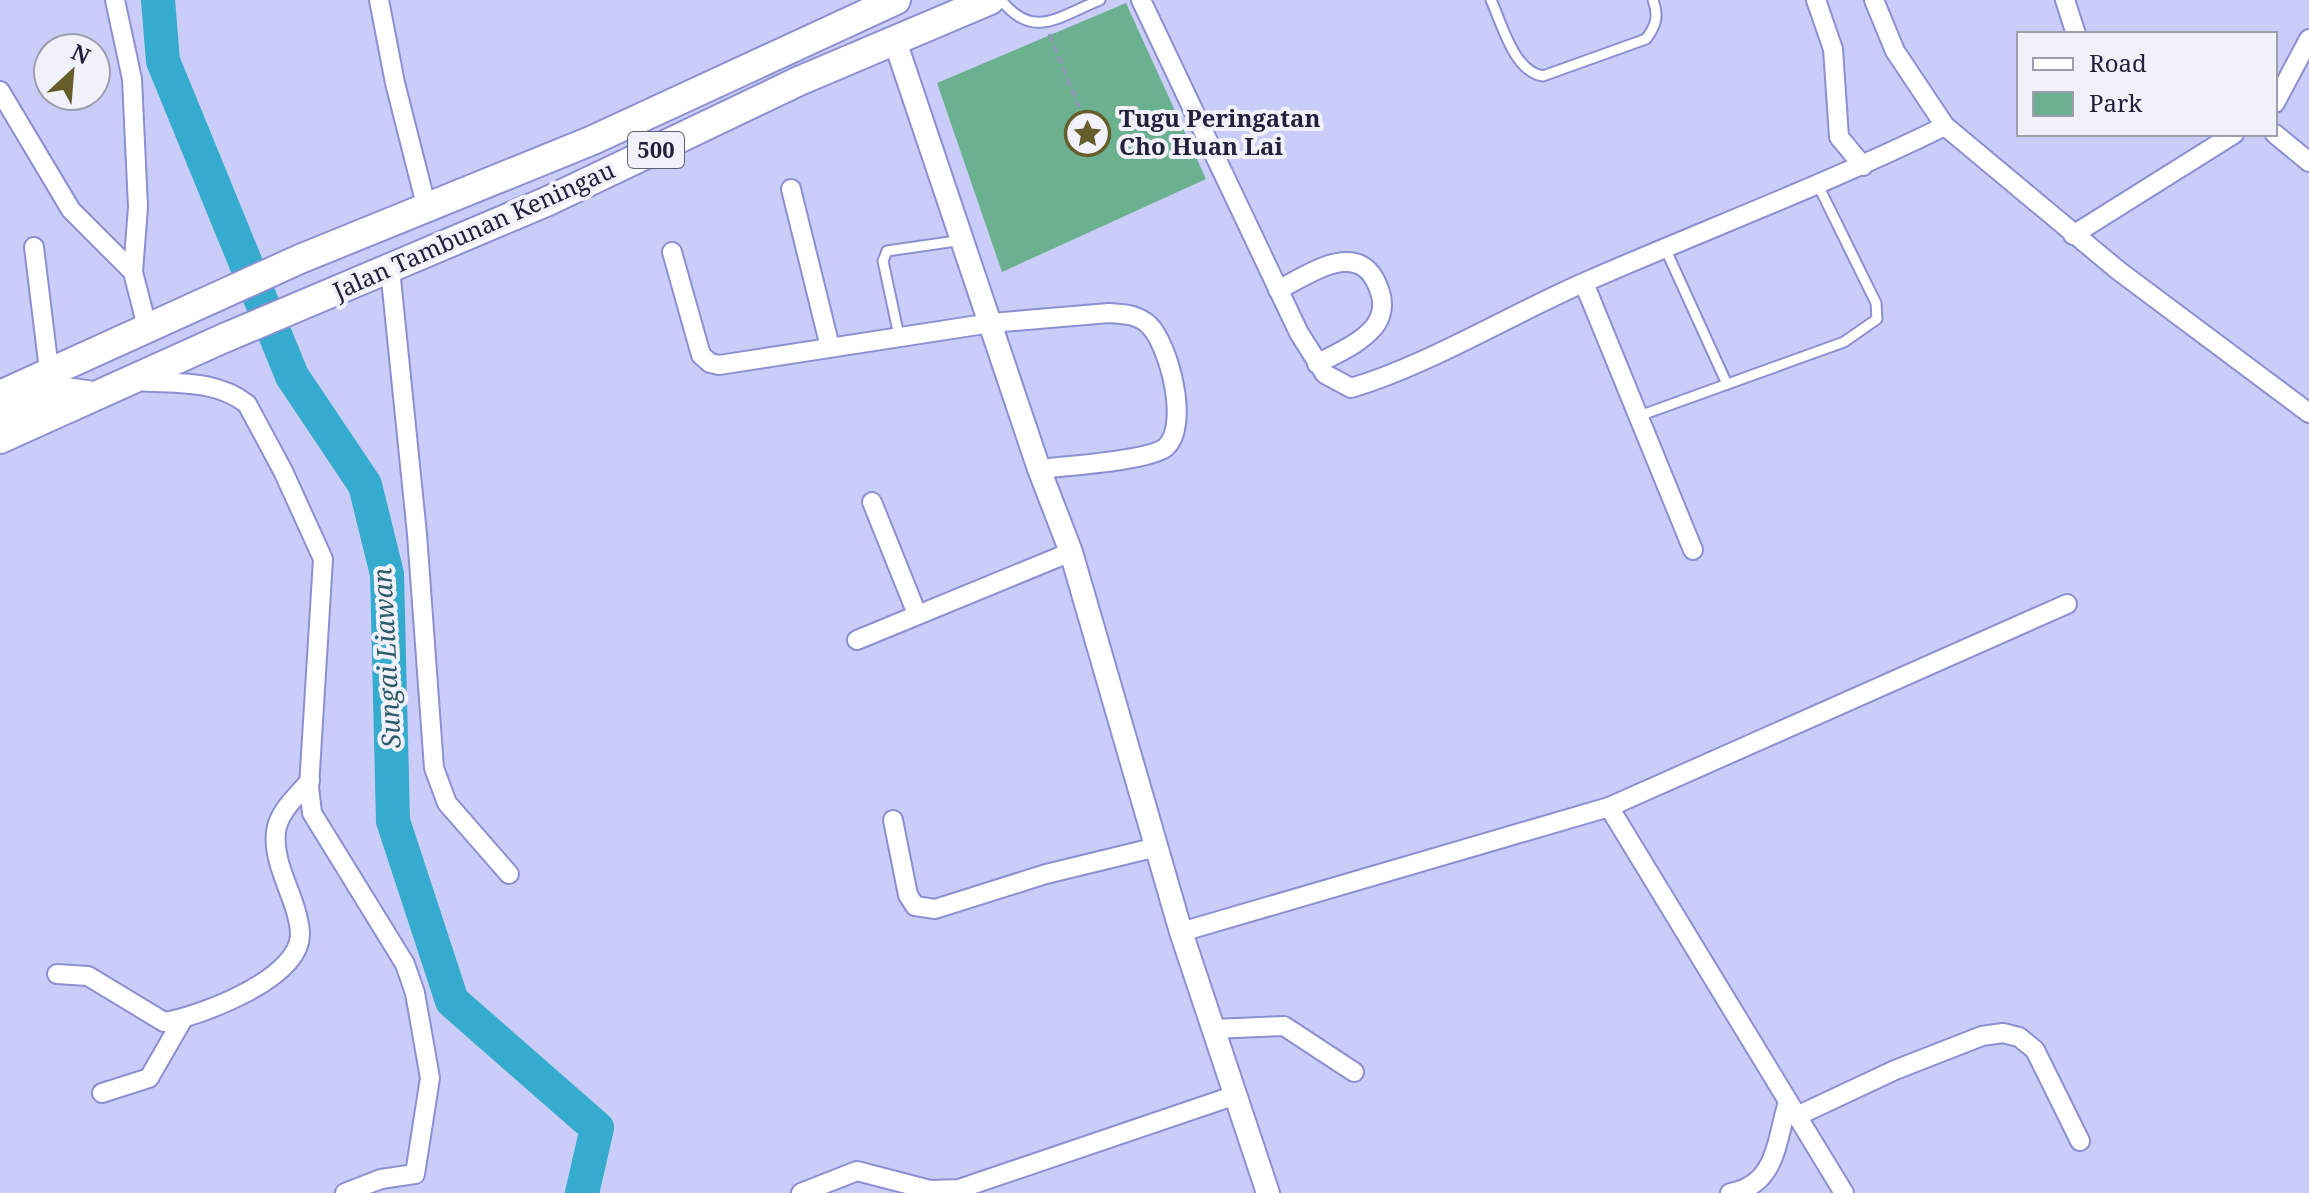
<svg xmlns="http://www.w3.org/2000/svg" width="2309" height="1193" viewBox="0 0 2309 1193" font-family="'Noto Serif',serif">
<rect width="100%" height="100%" fill="#cacdf7"/>
<polygon fill="#6cb18f" points="1126,3 1206,179 1002,272 937,83"/>
<g fill="none" stroke-linecap="round" stroke-linejoin="round">
<polyline stroke="#35abcd" stroke-width="34" points="158,0 163,61 292,376 365,485 387,574 393,821 452,1001 597,1128 582,1193"/>
<defs>
<g id="service">
<path d="M1001,0C1034,41 1059,16 1100,0"/>
<path d="M1491,0C1502,24 1514,72 1543,76L1646,39C1656,26 1659,16 1653,0"/>
<polyline points="1665,248 1727,384"/>
<polyline points="899,336 883,261 887,251 963,240"/>
<polyline points="1639,416 1844,342 1877,319 1876,303 1817,183"/>
</g>
<g id="minor">
<polyline points="115,0 132,79 138,207 133,272"/>
<polyline points="379,0 395,83 427,209"/>
<path d="M1141,0L1299,333L1325,374L1351,388C1426,366 1510,315 1583,283C1704,230 1827,184 1945,126"/>
<polyline points="1816,0 1833,49 1839,137 1863,166"/>
<polyline points="1874,0 1895,51 1945,126 2119,271 2309,413"/>
<polyline points="2065,0 2076,34"/>
<polyline points="0,91 71,210 133,272 147,327"/>
<polyline points="2275,103 2309,39"/>
<polyline points="2275,134 2309,162"/>
<polyline points="791,189 830,347"/>
<polyline points="2073,235 2234,134"/>
<polyline points="34,247 49,370"/>
<path d="M672,252L701,355L710,363L719,365L991,323L1109,313C1124,314 1137,314 1149,325C1169,345 1190,425 1166,447C1150,461 1064,466 1039,469"/>
<polyline points="390,269 417,534 434,768 447,803 509,874"/>
<polyline points="1584,283 1693,550"/>
<path d="M1278,290C1313,272 1362,236 1380,292C1384,304 1382,317 1374,327C1360,344 1335,354 1317,364"/>
<path d="M137,381C175,384 215,379 247,404L283,471L323,559L309,787L312,813L405,964L415,993L430,1078L415,1174L381,1179L345,1193"/>
<polyline points="872,502 917,614"/>
<polyline points="857,640 1071,552"/>
<polyline points="1609,807 1844,1193"/>
<polyline points="893,820 908,895 915,906 935,909 1046,874 1157,847"/>
<polyline points="1181,932 1609,807 2067,604"/>
<path d="M57,974L88,976L164,1022C201,1016 302,978 300,933C298,899 272,866 276,832C278,812 297,796 310,781"/>
<polyline points="1213,1029 1284,1026 1354,1072"/>
<polyline points="102,1093 149,1078 183,1019"/>
<polyline points="1797,1116 1895,1070 1982,1036 2003,1033 2019,1037 2035,1050 2080,1141"/>
<polyline points="801,1193 857,1171 930,1190 959,1189 1233,1096"/>
<path d="M1730,1193C1777,1185 1776,1141 1788,1102"/>
</g>
<polyline id="tertiary" points="895,41 1039,469 1071,552 1181,932 1268,1193"/>
<g id="primary">
<polyline points="0,395 300,259 593,140 896,0"/>
<polyline points="4,412 57,391 87,395"/>
<polyline points="0,439 222,339 548,201 799,81 990,0"/>
</g>
</defs>
<use href="#service" stroke="#8c8fd1" stroke-width="13"/>
<use href="#minor" stroke="#8c8fd1" stroke-width="22"/>
<use href="#tertiary" stroke="#8c8fd1" stroke-width="26"/>
<use href="#primary" stroke="#8c8fd1" stroke-width="32"/>
<polyline stroke="#9294b9" stroke-width="3" stroke-dasharray="8 4" stroke-linecap="butt" points="1049,34 1084,119"/>
<use href="#service" stroke="#fff" stroke-width="9"/>
<use href="#minor" stroke="#fff" stroke-width="18"/>
<use href="#tertiary" stroke="#fff" stroke-width="22"/>
<use href="#primary" stroke="#fff" stroke-width="28"/>
</g>
<defs>
<symbol id="sight-ring" viewBox="-11 -11 22 22"><circle r="9.5" fill="#f1f1f9" stroke="#655e2a" stroke-width="1.5"/><path d="M0-6L1.8-2.2L6-1.7L2.9 1.2L3.7 5.4L0 3.3L-3.7 5.4L-2.9 1.2L-6-1.7L-1.8-2.2Z" fill="#655e2a"/></symbol>
</defs>
<g fill-rule="evenodd">
<use href="#sight-ring" x="1062" y="108" width="51" height="51"/>
</g>
<g text-anchor="middle" stroke-width="8" stroke-linejoin="round" paint-order="stroke">
<rect fill="#f1f1f9" stroke="#5f6075" stroke-width="2" x="628" y="132" width="56" height="36" rx="6"/>
<g font-size="22" font-weight="bold" fill="#21223c">
<text x="656" y="158">500</text>
</g>
<g font-size="24" font-weight="bold" fill="#21223c" stroke="#f1f1f9" text-anchor="start">
<text x="1119" y="127">Tugu Peringatan<tspan x="1119" dy="28">Cho Huan Lai</tspan></text>
</g>
<g font-size="24" fill="#21223c" stroke="#f1f1f9">
<text transform="translate(474 231) rotate(-24)" y="8">Jalan Tambunan Keningau</text>
</g>
<g font-size="26" font-style="italic" fill="#2d5c6b" stroke="#f1f1f9">
<text transform="translate(387 658) rotate(-93)" y="9">Sungai Liawan</text>
</g>
</g>
<rect x="2017" y="32" width="260" height="104" fill="#f1f1f9" stroke="#9e9ead" stroke-width="2"/>
<rect x="2033" y="58" width="40" height="12" fill="#ffffff" stroke="#9e9ead" stroke-width="2"/>
<text x="2089" y="72" font-size="24" fill="#21223c">Road</text>
<rect x="2033" y="92" width="40" height="24" fill="#6cb18f" stroke="#9e9ead" stroke-width="2"/>
<text x="2089" y="112" font-size="24" fill="#21223c">Park</text>
<g transform="translate(72 72) rotate(26)"><circle r="38" fill="#f1f1f9" stroke="#9e9ead" stroke-width="2"/>
<path d="M0-6L14 30L0 20L-14 30Z" fill="#655e2a"/>
<text y="-12" font-size="22" font-weight="bold" text-anchor="middle" fill="#21223c">N</text>
</g>
</svg>
